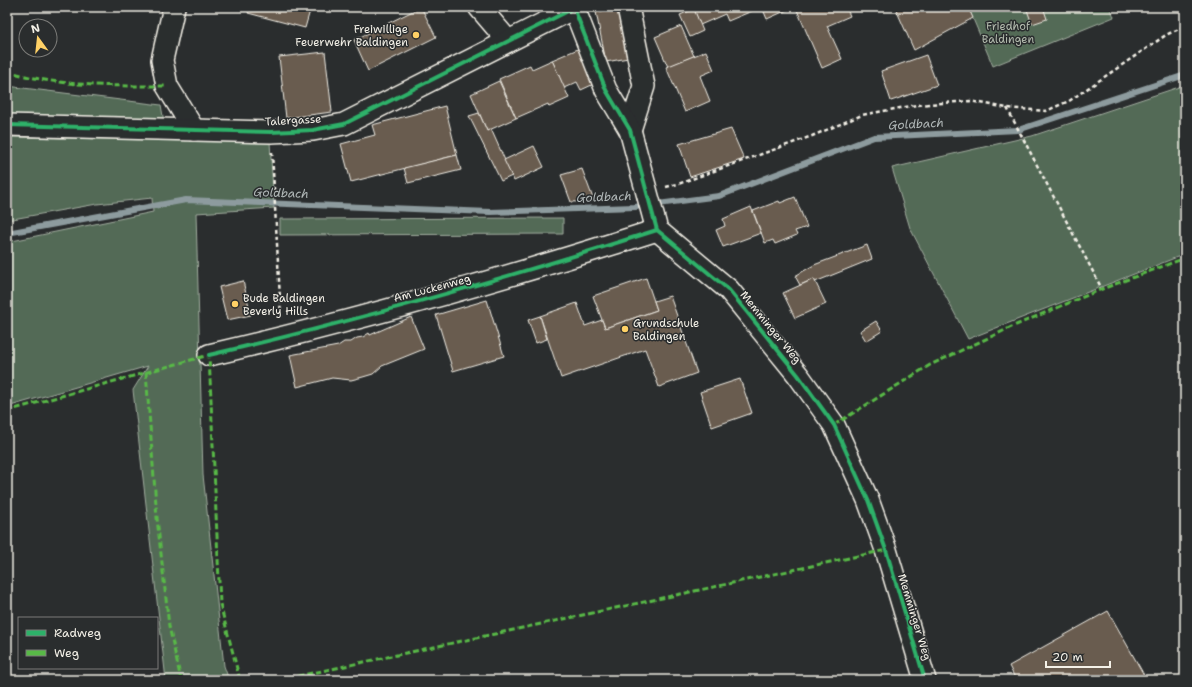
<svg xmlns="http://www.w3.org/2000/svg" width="1192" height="687" viewBox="0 0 1192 687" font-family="'Shantell Sans',sans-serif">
<rect width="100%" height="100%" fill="#2a2d2e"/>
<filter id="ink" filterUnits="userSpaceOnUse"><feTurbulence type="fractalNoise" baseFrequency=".025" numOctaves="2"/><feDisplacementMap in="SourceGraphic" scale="8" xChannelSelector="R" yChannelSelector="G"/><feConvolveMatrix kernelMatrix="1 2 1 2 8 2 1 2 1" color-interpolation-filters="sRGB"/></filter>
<g filter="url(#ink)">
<g fill="#526a57" stroke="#a3aea0">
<polygon points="968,7 1110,7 1114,17 993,66"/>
<polygon points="1185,85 1185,254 968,339 910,228 892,168 1032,136"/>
<polygon points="7,86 161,105 164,122 7,114"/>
<polygon points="7,137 270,142 274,208 196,213 203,475 224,666 229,680 166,680 133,390 148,366 7,407 7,242 153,212 152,198 97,204 7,220"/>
<polygon points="563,218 563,234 280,235 280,219"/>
</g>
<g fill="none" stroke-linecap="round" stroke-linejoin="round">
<polyline stroke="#8d9b9e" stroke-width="6" points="7,233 186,200 490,212 635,207 719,196 874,137 1018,130 1185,75"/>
</g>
<g fill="#695c50" stroke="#f4f1e8">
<polygon points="250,7 311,7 305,28 248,13"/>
<polygon points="421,7 436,37 368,71 354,40"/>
<polygon points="693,7 750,7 752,11 728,21 725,14 700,25"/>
<polygon points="762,7 794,7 767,19"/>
<polygon points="804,7 846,7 850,16 827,26 842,59 822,68 797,10"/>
<polygon points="895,7 968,7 973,18 914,50"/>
<polygon points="1026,7 1043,7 1047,19 1032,24"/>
<polygon points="618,8 628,58 606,62 596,12"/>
<polygon points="694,9 703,31 690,37 680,15"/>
<polygon points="681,26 694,56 668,67 655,37"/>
<polygon points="578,49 594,84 581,90 577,82 564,88 552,60"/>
<polygon points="706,51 714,70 700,76 710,101 685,112 666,67"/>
<polygon points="325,52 332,112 286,118 279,57"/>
<polygon points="926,55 937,85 891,101 881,71"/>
<polygon points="552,60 569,98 549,107 548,104 516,118 499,79 530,65 532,69"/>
<polygon points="499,81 516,118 487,131 471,94"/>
<polygon points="445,106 457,155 351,182 341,144 375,135 372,125"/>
<polygon points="479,113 487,131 491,129 512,176 501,181 469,116"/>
<polygon points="731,129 744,159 690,177 679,144"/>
<polygon points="534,146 544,167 514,181 504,160"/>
<polygon points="457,155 461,170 408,183 404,168"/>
<polygon points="582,169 594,201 571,202 561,175"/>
<polygon points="795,197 807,227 795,231 797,235 775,244 773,240 765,243 753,211 779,201 780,203"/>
<polygon points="751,207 761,233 723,247 716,230 725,226 723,219"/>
<polygon points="867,245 872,259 815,282 814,279 800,285 795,276 814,265"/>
<polygon points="646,278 657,310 605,328 593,296"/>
<polygon points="814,279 826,304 795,318 783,293"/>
<polygon points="243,281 251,315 227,320 219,287"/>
<polygon points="670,296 697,373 659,387 645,349 561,378 540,316 577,303 585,326 602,320 605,328 657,310 654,301"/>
<polygon points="487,300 504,356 453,371 436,315"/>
<polygon points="540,316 547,339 536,343 528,320"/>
<polygon points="411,317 424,349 382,366 373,374 363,377 351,380 332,378 297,387 290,355 338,346 344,342 351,342 357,338 363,337 369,333 370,335"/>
<polygon points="876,321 882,331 866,341 860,331"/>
<polygon points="740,379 752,413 712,427 700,392"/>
<polygon points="1108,611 1144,675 1135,680 1016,680 1009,666"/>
</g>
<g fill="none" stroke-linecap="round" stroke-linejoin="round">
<defs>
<g id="street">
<polyline points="174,7 162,60 167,86 194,130"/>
<polyline points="479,7 508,41"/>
<polyline points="628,7 644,86 630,130"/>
<polyline points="574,8 606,90 630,130 657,230 729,290 798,375 834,425 868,500 886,550 925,680"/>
<polyline points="7,125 271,132 313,130 344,124 576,7"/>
<path d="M209,355C360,320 510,277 657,230"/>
</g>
</defs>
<use href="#street" stroke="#f4f1e8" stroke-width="24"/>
<g stroke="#f4f1e8" stroke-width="2.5" stroke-dasharray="4 3" stroke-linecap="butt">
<polyline points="1007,108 1102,289"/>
<polyline points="272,152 281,317"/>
<polyline points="666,187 678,184 812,136 862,115 917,105 970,101 1007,108 1046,111 1069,101 1166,35 1185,26"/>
</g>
<use href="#street" stroke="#2a2d2e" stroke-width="21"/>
<g stroke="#58b947" stroke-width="3" stroke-dasharray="6 3" stroke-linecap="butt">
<path d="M7,71C58,87 113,86 167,86"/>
<polyline points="146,372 157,518 169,626 181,680"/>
<polyline points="7,411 209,355 220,604 240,680"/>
<polyline points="834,425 930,365 1016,325 1102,289 1185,258"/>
<polyline points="280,680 886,550"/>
</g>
<defs>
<g id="cycleway">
<polyline points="574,8 606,90 630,130 657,230 729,290 798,375 834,425 868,500 886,550 925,680"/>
<polyline points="7,125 271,132 313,130 344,124 576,7"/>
<path d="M209,355C360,320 510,277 657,230"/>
</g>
</defs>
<use href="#cycleway" stroke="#2a2d2e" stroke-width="6"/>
<use href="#cycleway" stroke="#2db169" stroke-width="4"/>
</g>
</g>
<g fill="#ffd166" stroke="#2a2d2e" stroke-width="1.5">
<circle cx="416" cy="35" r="4"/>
<circle cx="235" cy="304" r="4"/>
<circle cx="625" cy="329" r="4"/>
</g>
<g text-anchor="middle" stroke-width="3" stroke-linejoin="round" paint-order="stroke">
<g font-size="11" fill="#b3bbae" stroke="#2a2d2e">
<text x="1008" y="30">Friedhof<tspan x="1008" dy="13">Baldingen</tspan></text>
</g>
<g font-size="11" fill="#f4f1e8" stroke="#2a2d2e" text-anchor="start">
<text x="408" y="33" text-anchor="end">Freiwillige<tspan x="408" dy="13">Feuerwehr Baldingen</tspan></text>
<text x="243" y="302">Bude Baldingen<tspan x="243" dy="13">Beverly Hills</tspan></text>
<text x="633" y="327">Grundschule<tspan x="633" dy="13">Baldingen</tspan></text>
</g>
<g font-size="11" fill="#f4f1e8" stroke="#2a2d2e">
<text transform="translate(293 120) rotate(-3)" y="4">Talergasse</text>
<text transform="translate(432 288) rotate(-15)" y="4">Am Luckenweg</text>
<text transform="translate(771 327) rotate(51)" y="4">Memminger Weg</text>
<text transform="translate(915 617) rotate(73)" y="4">Memminger Weg</text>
</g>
<g font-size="12" font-style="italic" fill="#b0b7b7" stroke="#2a2d2e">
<text transform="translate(916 124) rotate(-3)" y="4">Goldbach</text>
<text transform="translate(281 193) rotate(2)" y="4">Goldbach</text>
<text transform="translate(604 197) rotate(-2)" y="4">Goldbach</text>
</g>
</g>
<rect width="1192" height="687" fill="none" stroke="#2a2d2e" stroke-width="24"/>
<rect x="12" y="12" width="1168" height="663" fill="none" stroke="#f4f1e8" stroke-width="1.5" filter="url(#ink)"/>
<rect x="18" y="617" width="140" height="52" fill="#2a2d2e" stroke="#7b7b78"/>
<rect x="26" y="630" width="20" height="6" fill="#2db169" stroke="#7b7b78"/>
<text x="54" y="637" font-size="12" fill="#f4f1e8">Radweg</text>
<rect x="26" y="650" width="20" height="6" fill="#58b947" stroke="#7b7b78"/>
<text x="54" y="657" font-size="12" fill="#f4f1e8">Weg</text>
<g transform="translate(38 38) rotate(345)"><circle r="19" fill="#2a2d2e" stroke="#7b7b78"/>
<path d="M0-3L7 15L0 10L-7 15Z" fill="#ffd166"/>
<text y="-6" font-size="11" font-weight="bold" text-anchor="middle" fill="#f4f1e8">N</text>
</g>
<path d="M1046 661v6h64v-6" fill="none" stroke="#f4f1e8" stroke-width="2"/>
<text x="1052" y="661" font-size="12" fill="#f4f1e8" stroke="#2a2d2e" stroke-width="3" paint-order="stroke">20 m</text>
</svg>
